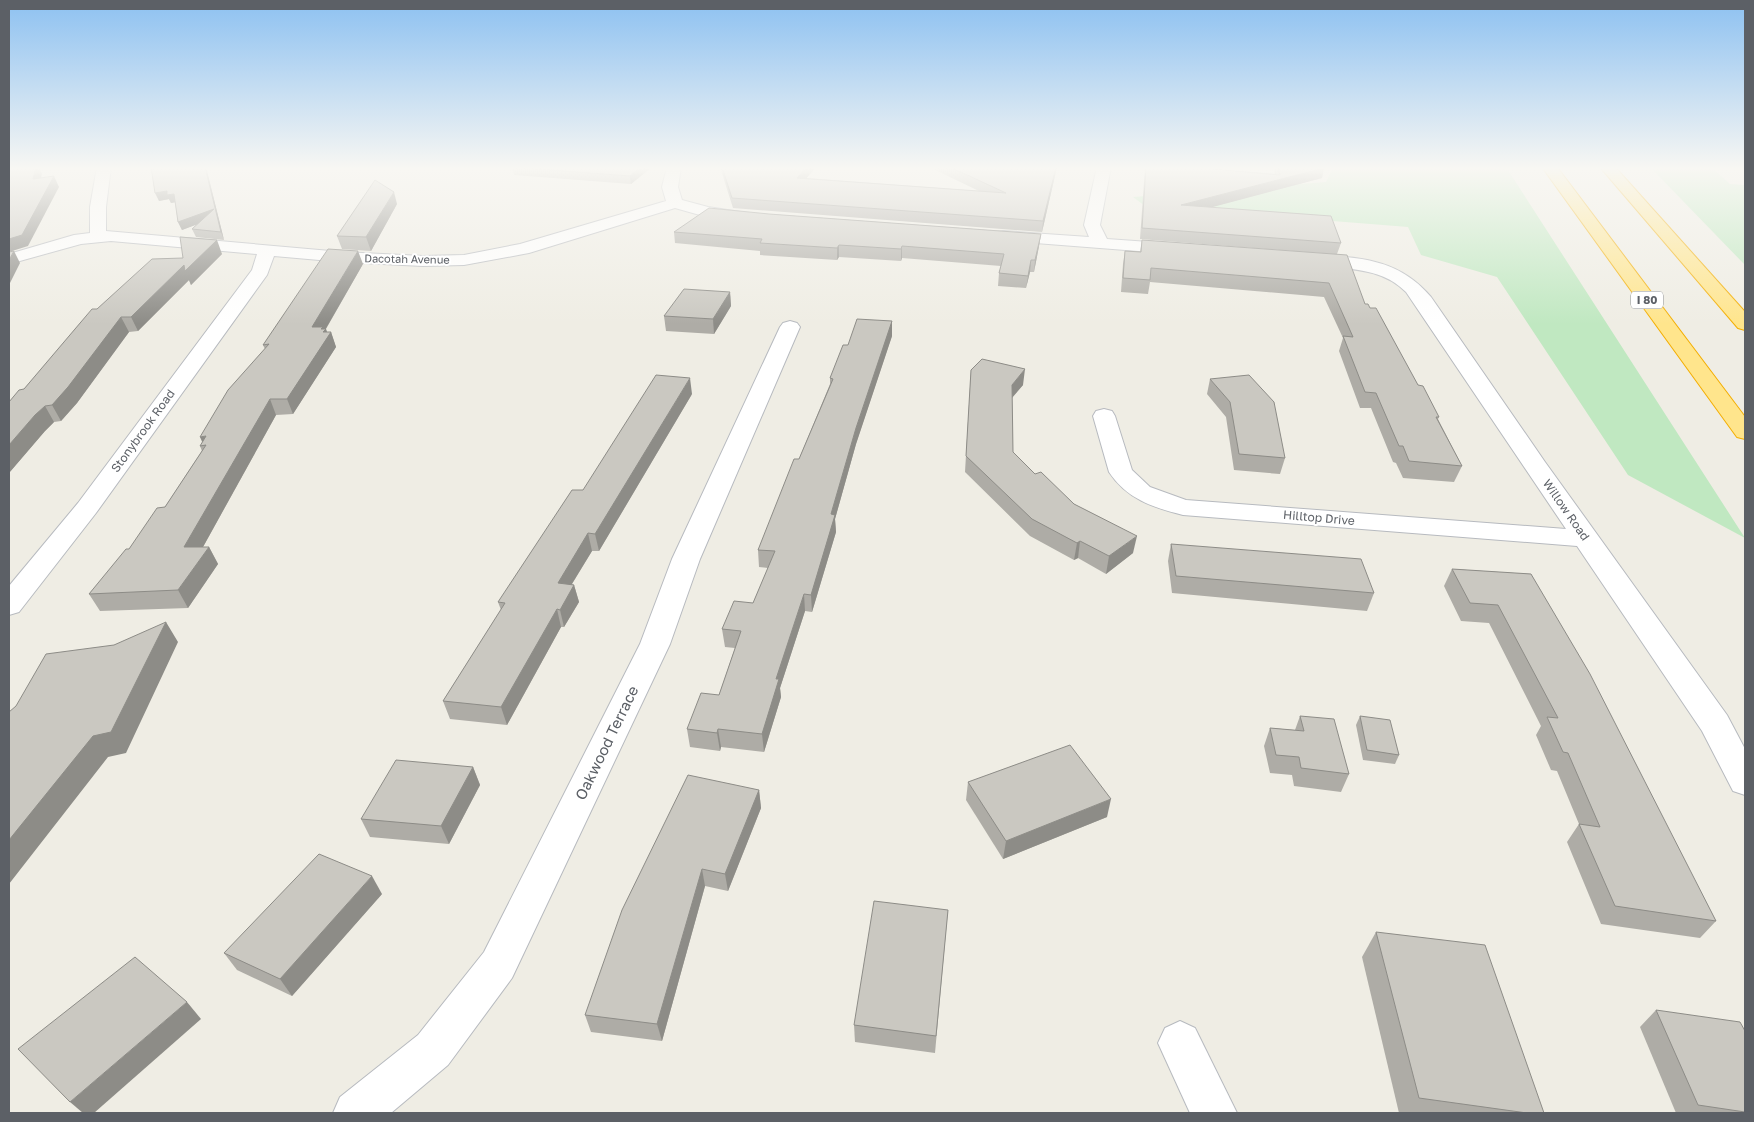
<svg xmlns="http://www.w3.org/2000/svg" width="1754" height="1122" viewBox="0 0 1754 1122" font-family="'Golos Text',sans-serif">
<rect width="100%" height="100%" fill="#efede4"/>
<g fill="#c0e8c1">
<polygon points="1333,167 1506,167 1745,538 1628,475 1497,277 1421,255 1408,227 1145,206 1133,197 1326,182"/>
<polygon points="1650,167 1711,167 1730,184 1745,185 1745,265"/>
</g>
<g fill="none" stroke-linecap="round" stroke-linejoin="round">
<defs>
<g id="street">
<polygon points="97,167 111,167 106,207 106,231 342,252 423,256 464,255 520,244 666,201 662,187 667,167 681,167 678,187 682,200 708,207 747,213 749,216 747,219 741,221 707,217 675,208 529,253 464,265 423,266 342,262 274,256 267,275 96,513 19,612 9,615 9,586 78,503 252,270 257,254 111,241 81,244 9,264 9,254 74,235 90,233 90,207"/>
<polygon points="1097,167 1111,167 1100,225 1107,239 1177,244 1183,245 1186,249 1183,253 1177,254 997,240 995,236 997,232 1003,231 1089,237 1084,225"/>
<path d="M1312,254C1360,258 1398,258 1431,297L1545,462L1727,715L1745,749V795L1733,791L1702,731L1577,546L1183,515C1152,507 1127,499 1109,472L1093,416L1096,411L1104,409L1112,411L1115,416L1132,470L1150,487L1186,500L1566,529L1406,292C1378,264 1341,271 1306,263L1303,259L1306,255Z"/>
<polygon points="790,321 797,323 800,327 700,559 670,644 512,978 448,1065 391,1113 333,1113 340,1097 418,1035 484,952 640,644 672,559 780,327 783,323"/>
<polygon points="1180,1021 1195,1028 1237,1113 1190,1113 1158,1043 1165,1028"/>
</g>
<g id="highway">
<polygon points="1542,167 1557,167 1745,417 1745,439 1737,437"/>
<polygon points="1600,167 1615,167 1745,312 1745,330 1738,328"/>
</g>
</defs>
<use href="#street" stroke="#b7babf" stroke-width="2"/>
<use href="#highway" stroke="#f4ae00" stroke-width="2"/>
<use href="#street" fill="#fff" fill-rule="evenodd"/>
<use href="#highway" fill="#ffe58c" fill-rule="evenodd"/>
</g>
<g fill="#aeaca6">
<polygon points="148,167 206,167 224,240 196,237 192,229 197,224 182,230 178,222 175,202 171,203 169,199 159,201 152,169 149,169"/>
<polygon points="512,167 652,167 631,184 514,175"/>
<polygon points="720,167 816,167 806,178 979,191 929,167 1057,167 1042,232 733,208"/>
<polygon points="1145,167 1212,167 1212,169 1275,174 1273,167 1324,167 1322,178 1211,207 1341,243 1337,254 1365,304 1439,417 1438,419 1462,466 1454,482 1403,478 1396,463 1393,462 1371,408 1360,408 1339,351 1343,338 1324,297 1150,282 1148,294 1121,292 1123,264 1125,251 1140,252 1142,240 1330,254 1140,239"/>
<polygon points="397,204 371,251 342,249 337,236"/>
<polygon points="769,214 1041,234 1039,246 1034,272 1030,272 1026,288 998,286 999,273 1001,266 902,258 901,261 839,257 837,260 760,255 760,251 675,243 674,232"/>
<polygon points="222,254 191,285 189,280 138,331 129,332 77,403 61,421 54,422 45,431 9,473 9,402 24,389 97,309 183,258"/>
<polygon points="363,264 326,329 327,332 331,332 336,347 293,414 276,415 203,547 209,547 218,564 188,608 100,611 89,594 129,549 165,507 202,451 200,446 265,349 263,345"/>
<polygon points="730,292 731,306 714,334 666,331 664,316"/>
<polygon points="892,321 892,336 856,444 835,519 836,532 812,612 805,611 780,688 781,697 764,752 721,747 720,751 690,747 687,729 719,695 735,648 725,647 722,629 753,603 768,568 759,567 758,550 799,459 830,384 830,378 848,345"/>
<polygon points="971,370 1023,385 1012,398 1013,452 1035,474 1074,504 1133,553 1106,574 1078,558 1074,560 1030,536 965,472"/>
<polygon points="1210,379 1285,458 1280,474 1234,470 1226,417 1207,394"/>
<polygon points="692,394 599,551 592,551 572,584 574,585 579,602 564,627 561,627 507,725 450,719 443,701 501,610 498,602 583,490"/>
<polygon points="1171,544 1374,593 1367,611 1172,593 1168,561"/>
<polygon points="1452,569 1531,574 1716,921 1700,938 1601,924 1567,842 1579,824 1557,771 1551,770 1536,735 1541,726 1489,623 1461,621 1444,586"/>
<polygon points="1300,716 1349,774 1341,792 1294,786 1292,775 1270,773 1264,746 1270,728 1295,730"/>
<polygon points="1360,716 1399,755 1395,764 1363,760 1356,725"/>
<polygon points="473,767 480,785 449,844 370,837 361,819"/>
<polygon points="968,782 1107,817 1003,859 966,800"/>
<polygon points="759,790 761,808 728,891 705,886 662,1041 591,1032 585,1015"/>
<polygon points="382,894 292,996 237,970 224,953"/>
<polygon points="948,910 935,1053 855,1042 854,1025"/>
<polygon points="1376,932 1544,1113 1399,1113 1362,957"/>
<polygon points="1656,1010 1745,1031 1745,1113 1676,1113 1640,1027"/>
</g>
<g fill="#8d8c87">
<polygon points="36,167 41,167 40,170 42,174 38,190 33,179"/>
<polygon points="205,167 206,167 224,240 221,232 217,217 182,230 178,222"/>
<polygon points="641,167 652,167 631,184 630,176"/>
<polygon points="807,167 816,167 798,188 797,178"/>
<polygon points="1056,167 1057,167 1042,232 1043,221"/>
<polygon points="1324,168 1322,178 1179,216 1181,205"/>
<polygon points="54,176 59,187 28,246 9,252 9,239"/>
<polygon points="167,191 174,194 177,202 171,203 169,199 159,201 155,193"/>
<polygon points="394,192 397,204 371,251 366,237"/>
<polygon points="1041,234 1039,246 1034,272 1035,260"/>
<polygon points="217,240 222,254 191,285 189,280 138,331 131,317 184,265"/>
<polygon points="839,245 839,257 837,260 837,248"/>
<polygon points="902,246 902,258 901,261 901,249"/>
<polygon points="14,251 20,263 9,285 9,260"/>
<polygon points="358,251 363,264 325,330 326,329 328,336 331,332 336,347 293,414 287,399 312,327"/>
<polygon points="1031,260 1030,272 1026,288 1028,276"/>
<polygon points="730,292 731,306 714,334 713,319"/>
<polygon points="121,317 129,332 77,403 61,421 52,405"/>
<polygon points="892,321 892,336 856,444 835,519 836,532 812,612 811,595 831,514 856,428"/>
<polygon points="1025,369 1023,385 1010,400 1012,385"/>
<polygon points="690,378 692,394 599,551 595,534"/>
<polygon points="270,399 276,415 193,565 184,547"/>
<polygon points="45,406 54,422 45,431 9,473 9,445 35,415"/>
<polygon points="206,436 206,445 204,446 200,437"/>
<polygon points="588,533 592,551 562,600 558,583"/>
<polygon points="1137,536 1133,553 1106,574 1109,556"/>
<polygon points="1080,541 1078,558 1074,560 1077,543"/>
<polygon points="209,547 218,564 188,608 178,590"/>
<polygon points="574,585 579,602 564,627 560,610"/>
<polygon points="804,594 805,611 780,688 781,697 764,752 762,734 776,679"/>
<polygon points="557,609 561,627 507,725 501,707"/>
<polygon points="166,622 178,642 126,753 108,757 9,884 9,840"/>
<polygon points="718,729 721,747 720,751 717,733"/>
<polygon points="473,767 480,785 449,844 441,826"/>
<polygon points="759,790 761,808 728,891 725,874"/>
<polygon points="1111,799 1107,817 1003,859 1006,841"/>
<polygon points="702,869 705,886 662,1041 657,1024"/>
<polygon points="372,876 382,894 292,996 280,979"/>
<polygon points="187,1002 201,1019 94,1113 83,1113 70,1102"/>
</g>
<g fill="#cac8c1" stroke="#8d8c87">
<polygon points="9,167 36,167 33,179 54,176 22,235 9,239"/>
<polygon points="151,167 205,167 221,232 192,229 214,209 178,222 174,194 167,195 167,191 155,193"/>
<polygon points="512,167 641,167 630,176"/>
<polygon points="722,167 807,167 797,178 1006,193 950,167 1056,167 1043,221 732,198"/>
<polygon points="1146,167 1212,167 1212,169 1280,175 1278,167 1324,167 1324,168 1181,205 1331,216 1341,243 1142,228"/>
<polygon points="375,180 394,192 366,237 337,236"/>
<polygon points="709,208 769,214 1041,234 1035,260 1031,260 1028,276 999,273 1004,254 902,246 901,249 839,245 837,248 760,243 762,239 674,232"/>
<polygon points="180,237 217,240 185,271 184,265 131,317 121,317 68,387 52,405 45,406 35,415 9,445 9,402 19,390 24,389 92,309 97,309 152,259 183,258"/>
<polygon points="1142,240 1347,255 1365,304 1368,304 1370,308 1376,308 1418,385 1423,386 1439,417 1436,417 1462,466 1409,461 1403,446 1399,446 1376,393 1365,392 1343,336 1353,337 1329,283 1151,268 1150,280 1123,278 1125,251 1141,252"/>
<polygon points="328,249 358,251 312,327 323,327 321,329 326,329 323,332 331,332 287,399 270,399 184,547 209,547 178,590 89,594 126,549 129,549 157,508 165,507 206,445 200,446 206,436 200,437 228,390 269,344 263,345"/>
<polygon points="14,251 9,260 9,252"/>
<polygon points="684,289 730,292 713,319 664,316"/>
<polygon points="857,319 892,321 856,428 831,514 835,515 811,595 804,594 776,679 779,679 762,734 718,729 717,733 687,729 701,693 719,695 741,631 722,629 734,601 753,603 775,551 758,550 794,459 799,459 833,379 830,378 843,345 848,345"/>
<polygon points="982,359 1025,369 1012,385 1013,452 1035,474 1041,472 1074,504 1137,536 1109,556 1080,541 1077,543 1032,519 966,456 971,370"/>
<polygon points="656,375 690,378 595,534 588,533 558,583 574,585 560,610 557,609 501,707 443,701 505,603 498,602 572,490 583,490"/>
<polygon points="1249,375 1274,402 1285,458 1239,454 1230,402 1210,379"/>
<polygon points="1171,544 1361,559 1374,593 1176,576"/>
<polygon points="1452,569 1531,574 1590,674 1716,921 1615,906 1579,824 1600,827 1568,753 1563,752 1547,717 1558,718 1498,605 1470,603"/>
<polygon points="166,622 111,732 93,736 9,840 9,712 16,706 46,654 114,645"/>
<polygon points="1300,716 1334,719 1349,774 1301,768 1299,757 1276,755 1270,728 1304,731"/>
<polygon points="1360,716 1390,720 1399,755 1367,750"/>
<polygon points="1070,745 1111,799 1006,841 968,782"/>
<polygon points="396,760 473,767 441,826 361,819"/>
<polygon points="688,775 759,790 725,874 702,869 657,1024 585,1015 622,910"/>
<polygon points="319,854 372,876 280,979 224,953"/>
<polygon points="874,901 948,910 936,1036 854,1025"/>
<polygon points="1376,932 1485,945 1544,1113 1527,1113 1419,1098"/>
<polygon points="135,957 187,1002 70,1102 18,1049"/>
<polygon points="1656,1010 1740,1022 1745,1031 1745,1112 1698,1105"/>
</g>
<linearGradient id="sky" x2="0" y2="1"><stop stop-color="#8dc1f1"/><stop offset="0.52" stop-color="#f8f7f3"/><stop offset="1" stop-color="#f8f7f3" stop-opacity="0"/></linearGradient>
<rect width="1754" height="324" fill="url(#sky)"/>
<g text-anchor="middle" stroke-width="4" stroke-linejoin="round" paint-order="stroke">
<g font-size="11" fill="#5c6066" stroke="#fff">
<text transform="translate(407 259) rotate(1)" y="4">Dacotah Avenue</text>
</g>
<rect fill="#fff" stroke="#8d9094" stroke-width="1" x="1631" y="291.5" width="32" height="17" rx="4"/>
<g font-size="11" font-weight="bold" fill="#5c6066">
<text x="1647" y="304">I 80</text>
</g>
<g font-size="12" fill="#5c6066" stroke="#fff">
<text transform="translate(143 431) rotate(-54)" y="4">Stonybrook Road</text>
<text transform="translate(1566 510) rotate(55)" y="4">Willow Road</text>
<text transform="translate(1319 518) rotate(5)" y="4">Hilltop Drive</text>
</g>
<g font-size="15" fill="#5c6066" stroke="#fff">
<text transform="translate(607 743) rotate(-64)" y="5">Oakwood Terrace</text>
</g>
</g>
<rect width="1754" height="1122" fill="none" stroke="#5c6066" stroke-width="20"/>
</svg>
